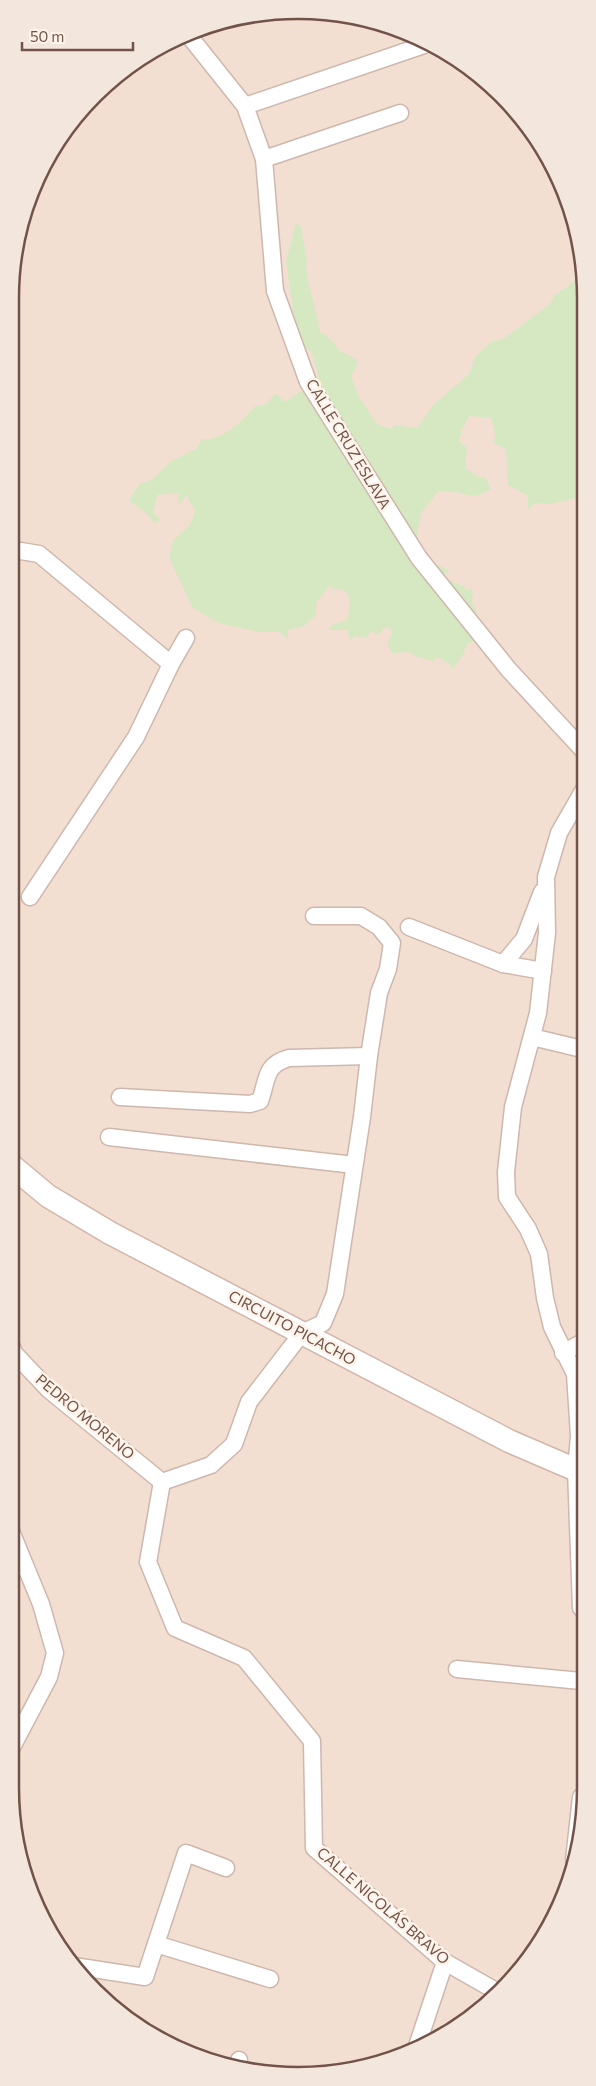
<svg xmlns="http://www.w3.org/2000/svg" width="596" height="2086" viewBox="0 0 596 2086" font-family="Commissioner,sans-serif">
<rect width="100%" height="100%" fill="#fbeee3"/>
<polygon fill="#f3dfd1" points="354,15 426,40 502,95 556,171 584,261 581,1844 547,1932 474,2016 390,2061 279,2075 171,2046 82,1978 32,1898 10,1788 15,242 58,138 138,59 242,16"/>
<path fill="#d6e8c2" d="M296,222L301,227L307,258L306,269L320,332L327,336L340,351L358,360V364L351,376L359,397L377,424L391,429L395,425L417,428L433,405L469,374L475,357L492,341L503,339L550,304L555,295L571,284L584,271L583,503L581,505V497L551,504L535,503L528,509V496L508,485L506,449L494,444L495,432L491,418L469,416L462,429L459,441L467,448L465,468L479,477H485L491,489C477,496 476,498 460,493C454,491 446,492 439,491L421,513L416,540L432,562L450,571L441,577L464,586L466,590L473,589L472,603L477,612L474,630L475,639L471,643H467L464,653L453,669L448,663L437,657L433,661L416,657L409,652L391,653L387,642L392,634L390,627L384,628L378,635L371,631L367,638L355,636L351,640L347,630H328L332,625L348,619L350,598L344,590L333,589L330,585L316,603V615L304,626L288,630V640L280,632H259L218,623L192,607L169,558L173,540C184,531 193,524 195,510L186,495L180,505L178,501L179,493L157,495L153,513L161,520L154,524C147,511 139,509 129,500L139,484L153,479L170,462L197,448L202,439C222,442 244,419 256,405L264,406L276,393L285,402L301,391L307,392V384L318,376L312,352L294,341H283L294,319L286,262Z"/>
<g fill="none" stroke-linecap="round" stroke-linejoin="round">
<defs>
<g id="minor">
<polyline points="190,37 245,106 264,159 275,291 308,382 419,558 509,670 583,750"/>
<polyline points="245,106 430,43"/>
<polyline points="264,159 400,113"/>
<polyline points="14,552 21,551 39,554 171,664"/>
<polyline points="30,897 136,737 171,664 186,638"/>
<polyline points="409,927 503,964 543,971"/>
<polyline points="503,964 524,939 542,892"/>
<polyline points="532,1037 582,1049"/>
<path d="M120,1097L250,1104L260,1101C268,1079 264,1065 289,1058L369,1056"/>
<polyline points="109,1137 354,1165"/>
<polyline points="12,1347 14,1353 49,1390 162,1482"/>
<polyline points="563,1353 581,1343"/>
<polyline points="162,1482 211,1465 234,1444 249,1402 302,1333 323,1323 335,1294 362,1117 369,1056 379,993 388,969 392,943 379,927 361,916 314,916"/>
<polyline points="162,1482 148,1562 175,1628 244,1658 312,1741 314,1848 445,1962 496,1991"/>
<polyline points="581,1608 576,1470 579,1436 575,1374 552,1327 545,1298 539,1254 528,1229 507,1197 506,1172 513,1107 538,1013 547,933 546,877 559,833 583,791"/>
<polyline points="457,1669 581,1681"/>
<polyline points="10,1751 49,1677 55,1653 41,1604 11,1531"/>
<polyline points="574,1860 581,1797"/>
<polyline points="156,1944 270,1979"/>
<polyline points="74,1966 145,1977 186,1853 226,1868"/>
<polyline points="417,2046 445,1962"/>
<polyline points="238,2064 239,2060"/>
</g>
<polyline id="secondary" points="12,1166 48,1196 110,1233 509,1441 581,1472"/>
</defs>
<use href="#minor" stroke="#ceb7ad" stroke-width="19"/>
<use href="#secondary" stroke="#d1b6aa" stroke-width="25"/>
<use href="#minor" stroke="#fff" stroke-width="16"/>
<use href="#secondary" stroke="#fff" stroke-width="22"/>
</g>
<g text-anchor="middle" stroke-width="5" stroke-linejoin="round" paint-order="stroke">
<g font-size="15" fill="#72534a" stroke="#fef3e9">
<text transform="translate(348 444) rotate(59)" y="5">CALLE CRUZ ESLAVA</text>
<text transform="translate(292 1328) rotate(28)" y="5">CIRCUITO PICACHO</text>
<text transform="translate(85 1417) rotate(40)" y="5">PEDRO MORENO</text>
<text transform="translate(383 1906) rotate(41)" y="5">CALLE NICOLÁS BRAVO</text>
</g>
</g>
<path d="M0 0H596V2086H0ZM298 19H298A279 279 0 0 1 577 298V1788A279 279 0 0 1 298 2067H298A279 279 0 0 1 19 1788V298A279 279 0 0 1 298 19Z" fill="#f3e6dc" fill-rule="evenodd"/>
<path fill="none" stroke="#72534a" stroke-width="2.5" d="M298 19H298A279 279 0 0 1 577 298V1788A279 279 0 0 1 298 2067H298A279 279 0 0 1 19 1788V298A279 279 0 0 1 298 19Z"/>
<path d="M22 42v8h111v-8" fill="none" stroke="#72534a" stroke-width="2.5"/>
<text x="30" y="42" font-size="15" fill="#72534a" stroke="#fef3e9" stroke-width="4" paint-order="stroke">50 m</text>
</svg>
